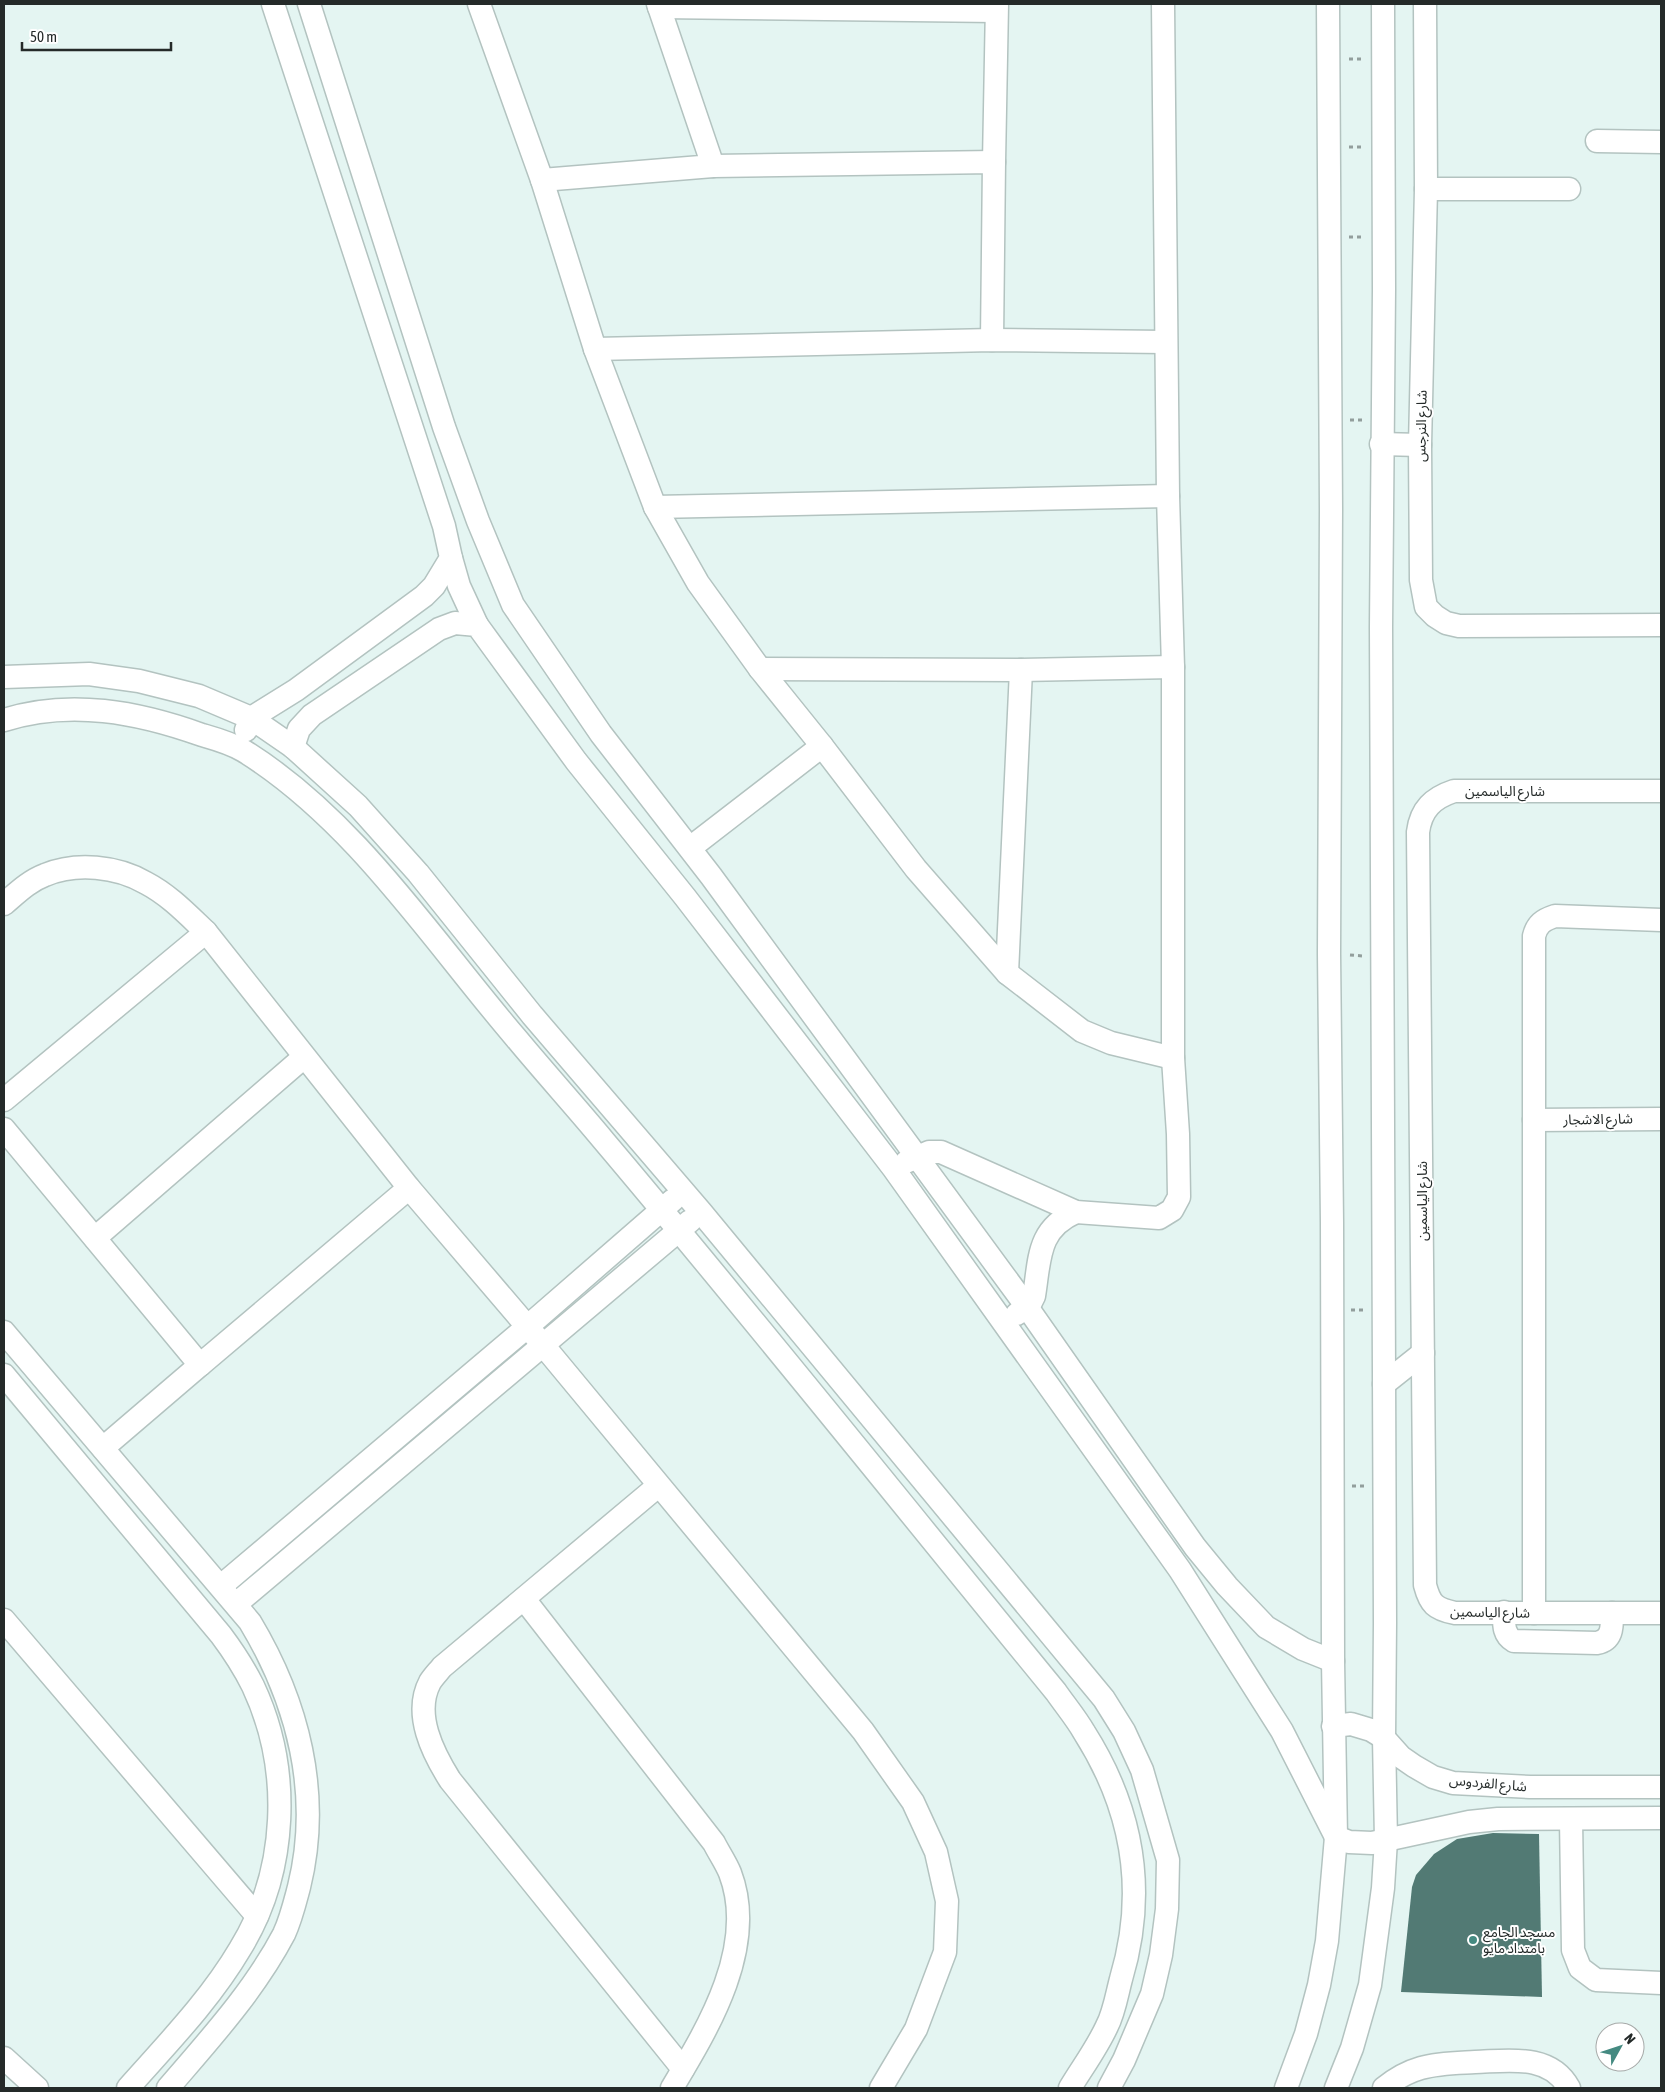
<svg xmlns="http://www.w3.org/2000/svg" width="1665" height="2092" viewBox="0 0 1665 2092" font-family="'Asap Condensed','Noto Sans Arabic',sans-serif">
<rect width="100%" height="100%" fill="#e4f5f2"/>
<polygon fill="#527a74" points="1493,1833 1539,1834 1542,1997 1401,1992 1412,1887 1416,1875 1434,1854 1457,1839"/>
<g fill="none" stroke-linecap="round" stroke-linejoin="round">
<defs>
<g id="minor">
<polyline points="309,4 444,427 478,521 513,605 601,734 711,876 1027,1307 1195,1547 1227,1586 1266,1627 1303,1649 1333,1661"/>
<polyline points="479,4 542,180 595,349 655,507 698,583 760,669 822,746 916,869 1007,973 1082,1031 1111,1043 1173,1058"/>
<polyline points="1425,4 1426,189 1420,445 1421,580 1426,607 1435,616 1446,623 1459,626 1661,625"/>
<polyline points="659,7 996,11"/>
<polyline points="1597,141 1661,142"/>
<polyline points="994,162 997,4"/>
<polyline points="713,166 994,162 992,340"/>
<polyline points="542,180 713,166 658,4"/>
<polyline points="1426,189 1569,189"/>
<polyline points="595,349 992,340 1165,342"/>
<polyline points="1381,444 1420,445"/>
<polyline points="655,507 1168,496"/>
<polyline points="451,558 459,586 477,625"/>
<polyline points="760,669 1021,670 1007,973"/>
<polyline points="1021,670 1173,667"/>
<polyline points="4,677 89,674 139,681 199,696 251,718 293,747 358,806 418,873 532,1015 701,1212 1104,1699 1124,1731 1142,1770 1168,1860 1167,1909 1161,1955 1152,1994 1124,2060 1109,2088"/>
<path d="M4,720C70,699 138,712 202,735C216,739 231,743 244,751C355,820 432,940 516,1038C545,1073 575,1106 604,1141C757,1322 905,1508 1056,1692C1065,1705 1076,1718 1084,1732C1133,1809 1147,1892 1121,1979C1117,1994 1114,2013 1107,2026C1097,2048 1082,2068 1070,2088"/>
<polyline points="246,730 251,718 296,690 424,596 434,586 451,558 444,526 273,4"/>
<polyline points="293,747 299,729 312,715 439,629 455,623 477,625 576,761 685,897 894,1169 1180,1570 1282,1731 1336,1837 1349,1842 1372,1843 1469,1822 1498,1819 1661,1818"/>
<path d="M1661,791H1454C1433,798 1421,809 1418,832L1425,1585C1430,1604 1435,1609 1455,1613H1661"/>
<polyline points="690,848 822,746"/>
<path d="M4,904C17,893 29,881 45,875C76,862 117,866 146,883C169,895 187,914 206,932L409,1188L543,1345L863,1731L913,1802L936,1852L947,1901L945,1952L916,2029L881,2088"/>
<polyline points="4,1100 206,932"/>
<polyline points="1534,1120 1661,1119"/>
<polyline points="4,1129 200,1365 103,1448"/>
<polyline points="906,1162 929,1152 941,1152 1076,1212 1159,1218 1172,1210 1179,1197 1178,1134 1173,1058 1173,667 1168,496 1163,4"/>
<polyline points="95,1238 304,1057"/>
<path d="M1017,1314L1031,1302L1034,1296C1040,1259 1037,1229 1076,1212"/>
<path d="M4,1332L250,1622C298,1702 322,1794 299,1887C295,1902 291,1919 284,1934C254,1991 210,2039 168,2088"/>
<polyline points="200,1365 409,1188"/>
<path d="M4,1375L221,1635C233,1651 244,1668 253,1686C292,1769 288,1871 240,1949C210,2000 167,2044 128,2088"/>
<polyline points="1384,1384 1423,1353"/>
<path d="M658,1486L442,1667C438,1672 433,1677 430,1682C413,1714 433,1753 450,1780L683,2069"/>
<polyline points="221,1586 527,1327 673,1200"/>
<path d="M524,1599L714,1843C719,1853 726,1863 730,1873C758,1946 708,2028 672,2088"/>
<polyline points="236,1604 690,1221"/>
<path d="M1504,1612C1504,1624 1503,1635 1514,1641L1597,1643C1613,1640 1612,1626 1612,1613"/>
<path d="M1534,1613V936C1537,924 1543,920 1555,916L1661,920"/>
<polyline points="4,1620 257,1916"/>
<polyline points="1333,1726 1351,1724 1371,1730 1384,1738 1401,1757 1414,1766 1433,1777 1453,1783 1530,1787 1661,1787"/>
<polyline points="1571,1819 1573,1950 1580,1968 1596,1980 1661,1983"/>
<polyline points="4,2058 37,2088"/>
<polyline points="1286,2088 1306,2034 1319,1985 1327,1941 1336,1837 1333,1661 1332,1222 1329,954 1331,510 1328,4"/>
<polyline points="1336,2088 1352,2048 1370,1985 1383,1888 1386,1840 1384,1738 1385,1623 1381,627 1384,290 1383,4"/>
<path d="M1384,2088C1395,2079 1407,2072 1421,2068C1438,2063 1457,2063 1475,2062C1508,2061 1550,2053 1569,2088"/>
</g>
</defs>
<use href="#minor" stroke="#b3c3c0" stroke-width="25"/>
<g stroke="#929e9c" stroke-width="3" stroke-dasharray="4 4" stroke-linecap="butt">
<polyline points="1349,59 1363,59"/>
<polyline points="1349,147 1363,147"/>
<polyline points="1349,237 1363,237"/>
<polyline points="1350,420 1363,420"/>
<polyline points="1350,955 1363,956"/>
<polyline points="1351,1310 1365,1310"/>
<polyline points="1352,1486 1365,1486"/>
</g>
<use href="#minor" stroke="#fff" stroke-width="22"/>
</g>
<circle fill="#458a81" stroke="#fff" stroke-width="2" cx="1473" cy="1940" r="5"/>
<g text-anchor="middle" stroke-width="4" stroke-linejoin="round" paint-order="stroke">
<g font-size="14" fill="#242a29" stroke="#fff">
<text transform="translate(1421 426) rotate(-89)" y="5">شارع النرجس</text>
<text x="1505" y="796">شارع الياسمين</text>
<text transform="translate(1598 1119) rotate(-1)" y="5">شارع الاشجار</text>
<text transform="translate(1422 1201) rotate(-90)" y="5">شارع الياسمين</text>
<text transform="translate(1490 1612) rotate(1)" y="5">شارع الياسمين</text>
<text transform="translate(1488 1783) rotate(5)" y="5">شارع الفردوس</text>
</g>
<g font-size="14" fill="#242a29" stroke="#fff" text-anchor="start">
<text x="1483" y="1937">مسجد الجامع<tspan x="1483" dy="16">بامتداد مايو</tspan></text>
</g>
</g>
<rect width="1665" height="2092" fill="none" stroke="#242a29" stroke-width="10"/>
<g transform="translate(1620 2047) rotate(50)"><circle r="24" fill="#ffffff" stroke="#a7aaa9"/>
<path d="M0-4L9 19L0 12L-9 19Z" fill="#458a81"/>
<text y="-8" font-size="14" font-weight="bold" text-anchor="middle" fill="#242a29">N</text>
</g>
<path d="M22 42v8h149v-8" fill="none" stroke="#242a29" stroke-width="2.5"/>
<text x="30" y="42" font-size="15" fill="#242a29" stroke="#ffffff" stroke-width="4" paint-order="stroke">50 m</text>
</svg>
